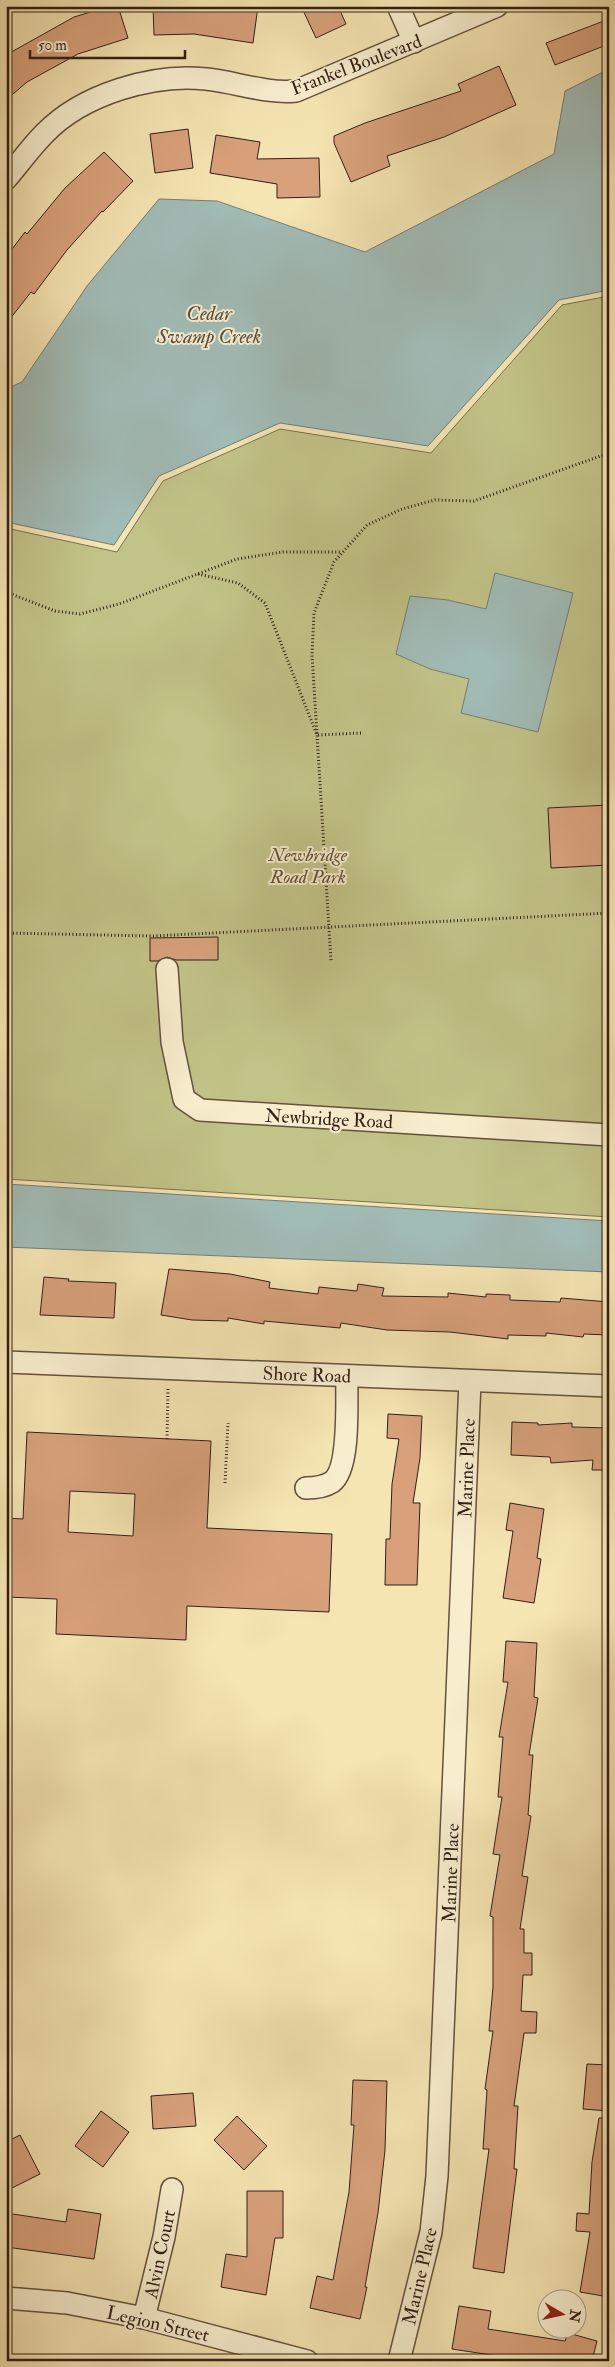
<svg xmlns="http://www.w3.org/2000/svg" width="615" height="2367" viewBox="0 0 615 2367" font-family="'IM FELL Double Pica',serif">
<rect width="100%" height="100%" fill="#f5e5b3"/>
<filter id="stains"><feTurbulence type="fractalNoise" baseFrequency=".004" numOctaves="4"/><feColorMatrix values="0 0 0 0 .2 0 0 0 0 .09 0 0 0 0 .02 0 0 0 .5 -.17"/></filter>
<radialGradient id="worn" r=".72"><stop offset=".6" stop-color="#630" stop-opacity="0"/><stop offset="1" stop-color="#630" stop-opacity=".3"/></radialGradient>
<polygon fill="#c2c388" stroke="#7a7050" points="609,296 609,1217 6,1179 6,528 117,552 163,481 280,429 431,453 562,305"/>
<g fill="#a1bcb7" stroke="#757d77">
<polygon points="609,69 609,290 559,300 428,446 280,423 159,476 114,545 6,522 6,389 22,382 87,286 159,199 217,201 365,252 554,154 565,91"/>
<polygon points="495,573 573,593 538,732 461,713 469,679 430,669 396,654 410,596 448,600 486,609"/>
<polygon points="6,1184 609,1221 609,1272 6,1247"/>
</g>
<g fill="#d8a17c" stroke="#331e17" fill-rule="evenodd">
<polygon points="95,6 118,6 128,38 78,54 27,82 6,100 6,55 74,17 97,10"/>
<polygon points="153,6 258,6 253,43 194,34 154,35"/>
<polygon points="301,6 338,6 346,24 316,38"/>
<polygon points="609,19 609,44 555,65 546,43"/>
<polygon points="499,66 516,105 444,137 387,156 390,166 351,182 334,143 334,136 365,123 461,91 458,84"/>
<polygon points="188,129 193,168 155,173 150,134"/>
<polygon points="216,135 260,142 257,159 319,158 320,197 277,198 277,184 210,173"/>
<polygon points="104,152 133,181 103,212 102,211 67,250 34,294 31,292 6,324 6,257 25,232 27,234 65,188"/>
<polygon points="609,805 609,865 551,868 548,808"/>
<polygon points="218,937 218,960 176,960 167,957 158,961 150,961 150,938"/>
<polygon points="169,1269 230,1274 270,1282 269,1288 318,1294 319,1287 357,1291 358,1284 384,1288 382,1296 448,1297 448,1293 486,1297 486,1294 510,1295 510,1300 560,1302 561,1298 609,1302 609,1335 584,1334 583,1337 546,1333 546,1336 508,1335 508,1339 450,1332 387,1330 341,1323 340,1328 264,1321 264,1324 228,1318 228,1321 192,1320 161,1315"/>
<polygon points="44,1277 69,1279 68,1281 116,1283 114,1318 40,1315"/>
<polygon points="388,1414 422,1416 420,1458 413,1503 420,1503 417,1585 385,1585 386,1539 390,1539 392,1484 399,1439 387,1438"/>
<polygon points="512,1422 538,1423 538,1425 572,1423 572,1427 609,1428 609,1470 592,1470 593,1460 551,1463 550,1457 511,1455"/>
<path d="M27,1432L211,1441L207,1528L332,1534L329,1612L187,1606L186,1640L56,1634L57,1599L6,1597V1518L23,1519ZM70,1491L135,1494L133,1536L68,1532Z"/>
<polygon points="510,1503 544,1509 537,1558 541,1559 534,1603 503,1598 513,1531 506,1530"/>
<polygon points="506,1641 537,1643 534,1697 538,1698 529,1755 533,1755 528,1815 531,1816 522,1876 528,1877 520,1929 524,1929 524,1953 532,1953 532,1975 523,1975 521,2011 537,2012 536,2033 524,2033 514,2106 518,2106 514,2169 517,2169 504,2273 473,2268 489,2149 483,2149 487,2090 485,2089 493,2031 489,2031 493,1987 493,1917 490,1916 500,1855 493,1854 502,1797 498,1797 503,1737 499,1737 508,1682 503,1682"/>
<polygon points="587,2064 609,2065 609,2111 583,2109"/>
<polygon points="353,2080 387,2081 385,2150 378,2213 365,2287 367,2287 360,2319 310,2308 317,2276 333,2280 349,2192 354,2125 351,2125"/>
<polygon points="193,2093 196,2126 153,2129 151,2096"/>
<polygon points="101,2111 129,2132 103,2167 75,2146"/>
<polygon points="237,2116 267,2146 244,2170 214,2140"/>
<polygon points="599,2118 609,2118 609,2297 580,2292 590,2232 576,2231 577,2213 589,2214 592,2162"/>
<polygon points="20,2135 40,2174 6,2191 6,2142"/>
<polygon points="247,2191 283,2191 283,2238 275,2238 266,2295 221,2287 226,2254 247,2257"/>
<polygon points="68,2209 101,2214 94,2259 6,2247 6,2213 66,2222"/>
<polygon points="459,2306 491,2311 488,2329 565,2341 568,2333 597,2341 592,2361 498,2361 498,2356 452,2349"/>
</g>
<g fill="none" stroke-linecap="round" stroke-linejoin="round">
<defs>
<g id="minor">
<polyline points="398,6 414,42"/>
<path d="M6,179C19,164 31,147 45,133C83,94 154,73 206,79C236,82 266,94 296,91L497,6"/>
<polyline points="167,969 172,1042 184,1099 200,1110 609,1135"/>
<polyline points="6,1362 609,1386"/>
<path d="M306,1488C315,1488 324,1487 332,1482C351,1468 346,1399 347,1376"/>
<polyline points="6,2298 67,2303 144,2318 307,2361"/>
<polyline points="144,2318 164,2237 172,2189"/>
<polyline points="399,2361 431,2232 437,2176 470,1381"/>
</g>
</defs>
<use href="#minor" stroke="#64503e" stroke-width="24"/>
<g stroke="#331e17" stroke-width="3" stroke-dasharray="1 2.5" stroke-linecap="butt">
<polyline points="198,574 238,583 265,603 317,735 331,961"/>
<polyline points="6,592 55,611 80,614 119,604 237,559 283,552 341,552"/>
<polyline points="361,733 317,735 312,655 314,613 334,562 367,525 402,509 435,500 474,501 609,453"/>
<polyline points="6,933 153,936 609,913"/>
<polyline points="167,1439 168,1389"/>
<polyline points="225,1483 228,1423"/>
</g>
<use href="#minor" stroke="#f8eece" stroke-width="21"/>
</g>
<g text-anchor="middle" stroke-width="4" stroke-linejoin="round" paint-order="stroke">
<g font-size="19" fill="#331e17" stroke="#f8eece">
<text transform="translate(356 64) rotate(-21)" y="7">Frankel Boulevard</text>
<text transform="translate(329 1118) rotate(3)" y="7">Newbridge Road</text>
<text transform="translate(307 1374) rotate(2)" y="7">Shore Road</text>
<text transform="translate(466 1468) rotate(-88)" y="7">Marine Place</text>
<text transform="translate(450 1873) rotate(-88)" y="7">Marine Place</text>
<text transform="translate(159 2254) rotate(-78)" y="7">Alvin Court</text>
<text transform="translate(419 2276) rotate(-77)" y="7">Marine Place</text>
<text transform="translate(158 2323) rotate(13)" y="7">Legion Street</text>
</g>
<g font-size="19" font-style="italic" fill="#5e5039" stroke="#f8eece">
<text x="308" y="861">Newbridge<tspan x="308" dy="22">Road Park</tspan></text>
</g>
<g font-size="20" font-style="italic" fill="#544d47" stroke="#f8eece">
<text x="209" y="320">Cedar<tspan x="209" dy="23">Swamp Creek</tspan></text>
</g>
</g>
<rect width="615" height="2367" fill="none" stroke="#f5e5b3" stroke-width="25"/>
<rect x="8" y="8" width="600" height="2352" fill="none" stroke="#331e17" stroke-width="2.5"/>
<rect x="12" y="12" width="590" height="2342" fill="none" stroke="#331e17"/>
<g transform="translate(562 2314) rotate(99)"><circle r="24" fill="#f8eece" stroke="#a99b85"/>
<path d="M0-4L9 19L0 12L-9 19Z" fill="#8f2418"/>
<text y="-8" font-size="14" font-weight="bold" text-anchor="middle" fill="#331e17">N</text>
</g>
<path d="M30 50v8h155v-8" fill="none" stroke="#331e17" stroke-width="2.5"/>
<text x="38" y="50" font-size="15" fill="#331e17" stroke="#f8eece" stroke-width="4" paint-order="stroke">50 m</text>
<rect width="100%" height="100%" filter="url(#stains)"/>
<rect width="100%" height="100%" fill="url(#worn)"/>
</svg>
